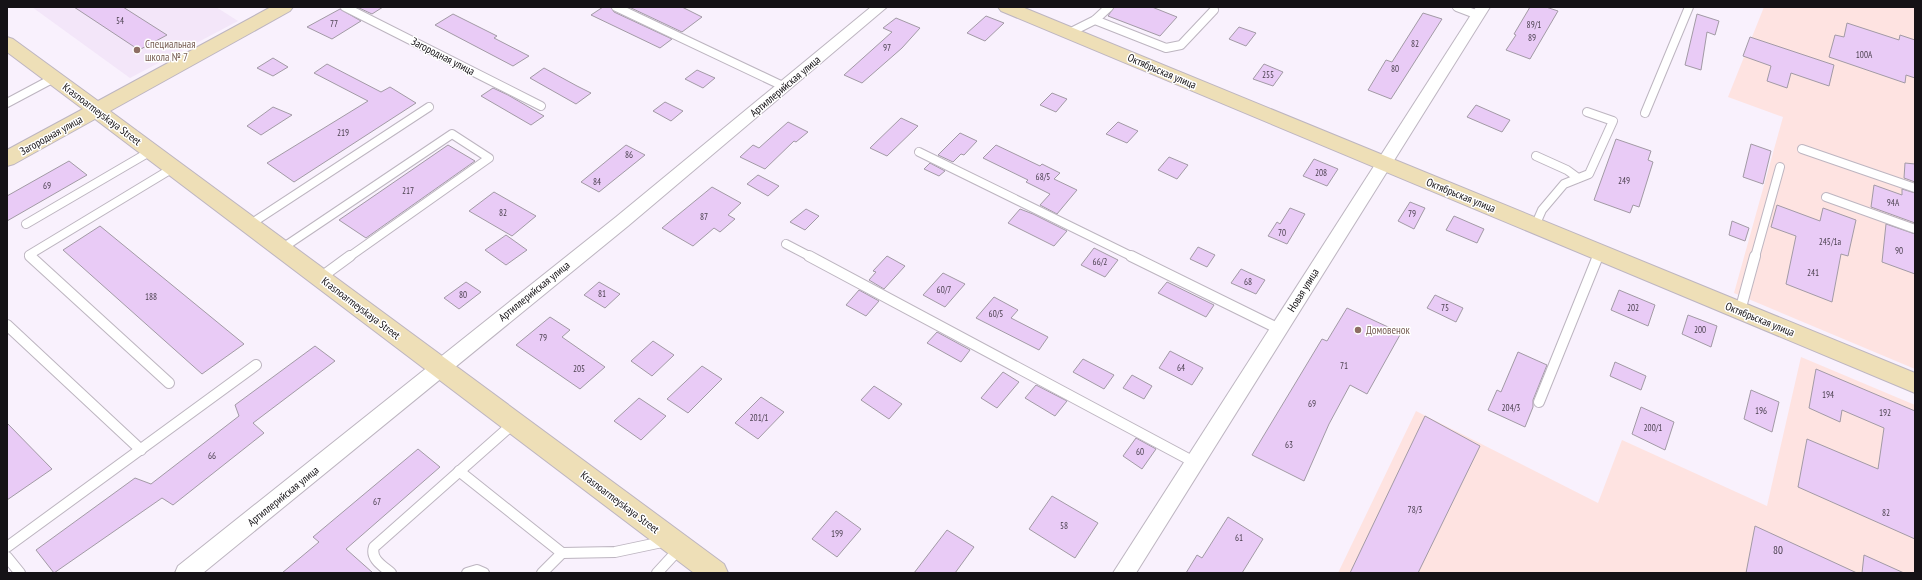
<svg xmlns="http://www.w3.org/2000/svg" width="1922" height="580" viewBox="0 0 1922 580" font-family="'PT Sans Narrow',sans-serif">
<rect width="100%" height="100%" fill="#f9f1fd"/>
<g fill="#fee3e1">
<polygon points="1764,7 1915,7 1915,369 1734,293 1783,117 1728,97"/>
<polygon points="1801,357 1915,405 1915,573 1338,573 1416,411 1598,503 1622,440 1767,506"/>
</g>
<polygon fill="#f3e6f9" points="32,7 216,7 238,21 130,78"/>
<g fill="#e9cbf6" stroke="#a29aa5">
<polygon points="74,7 123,7 167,35 139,50"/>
<polygon points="357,7 383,7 372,14"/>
<polygon points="603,7 611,7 614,12 672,39 660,48 591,15"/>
<polygon points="629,7 682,7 702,17 682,32"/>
<polygon points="1114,7 1152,7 1177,17 1160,36 1108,16"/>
<polygon points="1530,7 1546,7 1558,11 1530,59 1506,50 1516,35 1514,34"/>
<polygon points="340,9 361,21 332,39 307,27"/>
<polygon points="1423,13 1442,19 1391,99 1368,90 1386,60 1392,62"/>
<polygon points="453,14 497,36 494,38 529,56 513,66 435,25"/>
<polygon points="1697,14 1719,21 1715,35 1707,32 1701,70 1685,65"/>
<polygon points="986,16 1004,23 985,41 967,33"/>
<polygon points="896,18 920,28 902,48 862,83 844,75 892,32 883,28"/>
<polygon points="1847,23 1899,40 1900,35 1915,40 1915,78 1906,75 1905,83 1829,57 1835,35 1844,37"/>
<polygon points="1239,27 1256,33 1246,46 1229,39"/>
<polygon points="1750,37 1834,65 1829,86 1791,73 1787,88 1767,81 1771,66 1743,56"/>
<polygon points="273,58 288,67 273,76 257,68"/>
<polygon points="327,64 381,92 390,87 416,103 294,182 267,163 368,101 314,73"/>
<polygon points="1264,64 1283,72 1273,86 1253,79"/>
<polygon points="544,68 577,86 591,93 576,104 530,78"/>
<polygon points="697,70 715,78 703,88 685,79"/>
<polygon points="493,88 508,95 544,116 531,125 481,96"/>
<polygon points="1052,93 1067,99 1056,112 1040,105"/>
<polygon points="665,102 683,111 671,121 653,111"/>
<polygon points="1476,105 1510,120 1502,132 1467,117"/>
<polygon points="273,107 292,115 261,135 247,126"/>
<polygon points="901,118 918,126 887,156 870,148"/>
<polygon points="788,122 808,132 796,142 794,141 765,169 740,157 753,145 759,148"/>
<polygon points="1118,122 1138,131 1127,143 1106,134"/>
<polygon points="960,133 977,141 964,155 961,154 953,162 938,155"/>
<polygon points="1616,139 1651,151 1648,160 1653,162 1639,207 1633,205 1630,213 1594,200"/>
<polygon points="1751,144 1771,151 1763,184 1743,177"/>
<polygon points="448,145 475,161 366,238 339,220"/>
<polygon points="626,145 645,155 599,192 581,182"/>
<polygon points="996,145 1040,166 1042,164 1060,173 1054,179 1077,190 1057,214 1040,205 1050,194 1026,182 1028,180 983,158"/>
<polygon points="1169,157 1188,165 1177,179 1158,170"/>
<polygon points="1314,159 1338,169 1327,186 1303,176"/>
<polygon points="69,161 87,175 7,221 7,196"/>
<polygon points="930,163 945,171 939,176 924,169"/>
<polygon points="1905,163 1915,164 1915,182 1904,178"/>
<polygon points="758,175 779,186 768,196 747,184"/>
<polygon points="1874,185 1902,195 1902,189 1915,193 1915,223 1871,207"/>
<polygon points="712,187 741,203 728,215 735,219 720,232 714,228 693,246 662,228"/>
<polygon points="494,192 536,216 512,236 469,211"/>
<polygon points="1410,202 1425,208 1414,229 1398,221"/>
<polygon points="1777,205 1820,221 1823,208 1856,220 1848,256 1841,254 1832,302 1786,284 1796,236 1771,227"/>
<polygon points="1290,208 1305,214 1287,244 1268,236 1277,222 1280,224"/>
<polygon points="806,209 819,216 805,230 790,222"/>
<polygon points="1020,209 1033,214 1067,231 1054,246 1008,223"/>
<polygon points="1454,216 1484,229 1477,243 1446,230"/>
<polygon points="1732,221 1749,228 1745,241 1729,235"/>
<polygon points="1886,224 1915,234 1915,274 1882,262"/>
<polygon points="100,226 244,344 202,374 63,250"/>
<polygon points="506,235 527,250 506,265 485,250"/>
<polygon points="1198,247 1215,255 1207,267 1190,259"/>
<polygon points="1094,248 1118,260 1105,277 1081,265"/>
<polygon points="887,256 905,266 884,289 869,280 876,272 873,271"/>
<polygon points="1241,269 1265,280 1256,294 1231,283"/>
<polygon points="943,273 965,284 945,307 923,295"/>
<polygon points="466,282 481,292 459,309 444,298"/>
<polygon points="599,282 620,294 605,308 584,295"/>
<polygon points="1167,282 1214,305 1206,317 1158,293"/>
<polygon points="859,290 879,301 866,316 846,305"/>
<polygon points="1619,290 1655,305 1648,326 1611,310"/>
<polygon points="1435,295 1463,308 1456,322 1427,308"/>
<polygon points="994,297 1018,310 1011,318 1048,337 1039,350 976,318"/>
<polygon points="1347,308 1401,333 1367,394 1350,385 1329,424 1304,481 1252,455 1322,339 1327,341"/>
<polygon points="1688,315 1717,326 1711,347 1682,334"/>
<polygon points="550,317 570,330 562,337 605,367 580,389 516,345"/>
<polygon points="937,332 970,350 961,362 927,343"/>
<polygon points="653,341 674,355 652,376 631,361"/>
<polygon points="315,346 335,361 253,423 264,433 173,505 162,498 54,573 36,550 135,478 151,484 239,416 235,405"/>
<polygon points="1170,351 1203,368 1192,385 1159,368"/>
<polygon points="1518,352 1547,365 1533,400 1533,407 1525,427 1488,410 1497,390 1501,392"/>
<polygon points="1083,359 1114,375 1104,389 1073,372"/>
<polygon points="1615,362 1646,376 1641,390 1610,376"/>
<polygon points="702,366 722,379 688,413 667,399"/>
<polygon points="1816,369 1915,411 1915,539 1798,487 1807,439 1878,469 1884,428 1842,410 1840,422 1809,408"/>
<polygon points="1003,372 1019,382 997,408 981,398"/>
<polygon points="1132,375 1152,386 1144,399 1123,388"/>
<polygon points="1036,385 1067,401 1055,416 1025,398"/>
<polygon points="874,386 902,404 889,419 861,400"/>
<polygon points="1751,390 1779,402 1772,432 1744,419"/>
<polygon points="761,397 784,412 758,439 735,423"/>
<polygon points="639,398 666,416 641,440 614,421"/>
<polygon points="1641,407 1674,422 1665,450 1632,434"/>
<polygon points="1425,416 1480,446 1418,573 1350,573"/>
<polygon points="7,423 52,469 7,500"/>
<polygon points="1136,438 1156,449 1142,469 1123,456"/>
<polygon points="418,449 440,467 346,549 373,573 282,573 319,542 313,537"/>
<polygon points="1052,496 1098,523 1075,558 1029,529"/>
<polygon points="836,511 861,529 837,557 812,539"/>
<polygon points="1228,517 1263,539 1242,573 1186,573 1197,555 1202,558"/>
<polygon points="1755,526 1857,573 1746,573"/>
<polygon points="947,530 974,547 955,573 914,573"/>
<polygon points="1864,555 1904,573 1862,573"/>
</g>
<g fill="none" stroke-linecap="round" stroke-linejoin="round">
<defs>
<g id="lane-far1">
<polyline points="345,7 541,106"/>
<polyline points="616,7 785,87"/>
<polyline points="1457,7 1478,15"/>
<polyline points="1095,20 1166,48 1181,45 1214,10"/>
<polyline points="1069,33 1095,20 1109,7"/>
<polyline points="7,103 54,78"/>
<polyline points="1645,113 1689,7"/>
<polyline points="1802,149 1915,188"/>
<polyline points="919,152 1133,257"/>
<polyline points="1536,156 1567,170 1578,178"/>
<polyline points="1826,197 1915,229"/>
<polyline points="26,224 151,151"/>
<polyline points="249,225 429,107"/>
<polyline points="1535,226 1542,210 1564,184 1589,174 1613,121 1587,112"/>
<polyline points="786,244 811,257"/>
<polyline points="281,249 452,134 489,158 349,257"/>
<polyline points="32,257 29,255 173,168"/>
<polyline points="1597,257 1599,253"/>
<polyline points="1755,257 1780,167"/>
</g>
<g id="lane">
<polyline points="30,256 169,383"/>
<polyline points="809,256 1194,462"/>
<polyline points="1131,256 1279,329"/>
<polyline points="320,278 350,256"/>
<polyline points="1740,311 1755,256"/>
<polyline points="7,325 141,450"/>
<polyline points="1539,402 1598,256"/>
<polyline points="459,471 562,553 542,573"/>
<polyline points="7,547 256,365"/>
<polyline points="562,553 615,552 667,541"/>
<polyline points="7,557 20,573"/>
<path d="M391,573C383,566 370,559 374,547L514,423"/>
<polyline points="467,573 477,570 484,573"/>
<polyline points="657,573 680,548"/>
</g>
<g id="street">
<polygon points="871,7 887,7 628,226 203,573 175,573 178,566 616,217"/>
<polygon points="1476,7 1490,7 1136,573 1113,573"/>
</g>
<g id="secondary">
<polygon points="271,7 293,7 290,11 110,111 724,564 728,573 694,573 95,119 14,164 7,166 7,150 83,109 7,52 7,37 13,39 98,101"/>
<polygon points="998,7 1022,7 1915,373 1915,393 1001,11"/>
</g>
</defs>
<use href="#lane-far1" stroke="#bdb5c0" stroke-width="10"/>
<use href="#lane" stroke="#bdb5c0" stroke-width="12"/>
<use href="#street" stroke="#bdb5c0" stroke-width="2"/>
<use href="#secondary" stroke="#bdb5c0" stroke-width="2"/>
<use href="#lane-far1" stroke="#fff" stroke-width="8"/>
<use href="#lane" stroke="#fff" stroke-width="10"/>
<use href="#street" fill="#fff" fill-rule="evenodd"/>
<use href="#secondary" fill="#eedfb7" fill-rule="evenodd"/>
</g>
<g fill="#8d6e63" stroke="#fff" stroke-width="1.5">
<circle cx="137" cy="50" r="4"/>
<circle cx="1358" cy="330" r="4"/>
</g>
<g text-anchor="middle" stroke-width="3" stroke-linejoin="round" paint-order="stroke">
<g font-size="9" fill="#4a404e">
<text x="120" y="24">54</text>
<text x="334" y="27">77</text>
<text x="1534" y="28">89/1</text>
<text x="1532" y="41">89</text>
<text x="1415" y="47">82</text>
<text x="887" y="51">97</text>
<text x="1864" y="58">100А</text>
<text x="1395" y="72">80</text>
<text x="1268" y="78">255</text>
<text x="343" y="136">219</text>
<text x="629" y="158">86</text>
<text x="1321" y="176">208</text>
<text x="1043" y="180">68/5</text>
<text x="1624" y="184">249</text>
<text x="597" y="185">84</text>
<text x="47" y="189">69</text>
<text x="408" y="194">217</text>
<text x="1893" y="206">94А</text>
<text x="503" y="216">82</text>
<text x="1412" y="217">79</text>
<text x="704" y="220">87</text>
<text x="1282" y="236">70</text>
<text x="1830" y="245">245/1а</text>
<text x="1899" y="254">90</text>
<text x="1100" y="265">66/2</text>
<text x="1813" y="276">241</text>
<text x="1248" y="285">68</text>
<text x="944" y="293">60/7</text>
<text x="602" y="297">81</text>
<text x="463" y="298">80</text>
<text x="151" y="300">188</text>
<text x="1445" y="311">75</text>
<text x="1633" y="311">202</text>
<text x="996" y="317">60/5</text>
<text x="1700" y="333">200</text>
<text x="543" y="341">79</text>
<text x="1344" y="369">71</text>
<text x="1181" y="371">64</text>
<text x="579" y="372">205</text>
<text x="1828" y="398">194</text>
<text x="1312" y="407">69</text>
<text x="1511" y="411">204/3</text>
<text x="1761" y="414">196</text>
<text x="1885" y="416">192</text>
<text x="759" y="421">201/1</text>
<text x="1653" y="431">200/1</text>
<text x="1289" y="448">63</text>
<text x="1140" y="455">60</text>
<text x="212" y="459">66</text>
<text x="377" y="505">67</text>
<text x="1415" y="513">78/3</text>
<text x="1886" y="516">82</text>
<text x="1064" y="529">58</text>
<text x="837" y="537">199</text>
<text x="1239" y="541">61</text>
</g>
<g font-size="11" fill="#785e54" stroke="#fff" text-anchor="start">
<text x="145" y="48">Специальная<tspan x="145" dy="13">школа № 7</tspan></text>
<text x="1366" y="334">Домовенок</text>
</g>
<g font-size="11" fill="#151216" stroke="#fff">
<text transform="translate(443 56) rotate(27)" y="4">Загородная улица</text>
<text transform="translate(1162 71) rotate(23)" y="4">Октябрьская улица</text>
<text transform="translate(785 86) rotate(-40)" y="4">Артиллерийская улица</text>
<text transform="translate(102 114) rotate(37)" y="4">Krasnoarmeyskaya Street</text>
<text transform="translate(51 135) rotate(-29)" y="4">Загородная улица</text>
<text transform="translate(1461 195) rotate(22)" y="4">Октябрьская улица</text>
<text transform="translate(1303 290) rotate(-58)" y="4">Новая улица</text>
<text transform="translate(534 291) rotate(-39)" y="4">Артиллерийская улица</text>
<text transform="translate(361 308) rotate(37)" y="4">Krasnoarmeyskaya Street</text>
<text transform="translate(1760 319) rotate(22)" y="4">Октябрьская улица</text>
<text transform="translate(283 496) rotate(-39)" y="4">Артиллерийская улица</text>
<text transform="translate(620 502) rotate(37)" y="4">Krasnoarmeyskaya Street</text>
</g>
<g font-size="11" fill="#4a404e">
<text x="1778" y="554">80</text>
</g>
</g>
<rect width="1922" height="580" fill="none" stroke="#151216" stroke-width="16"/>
</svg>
